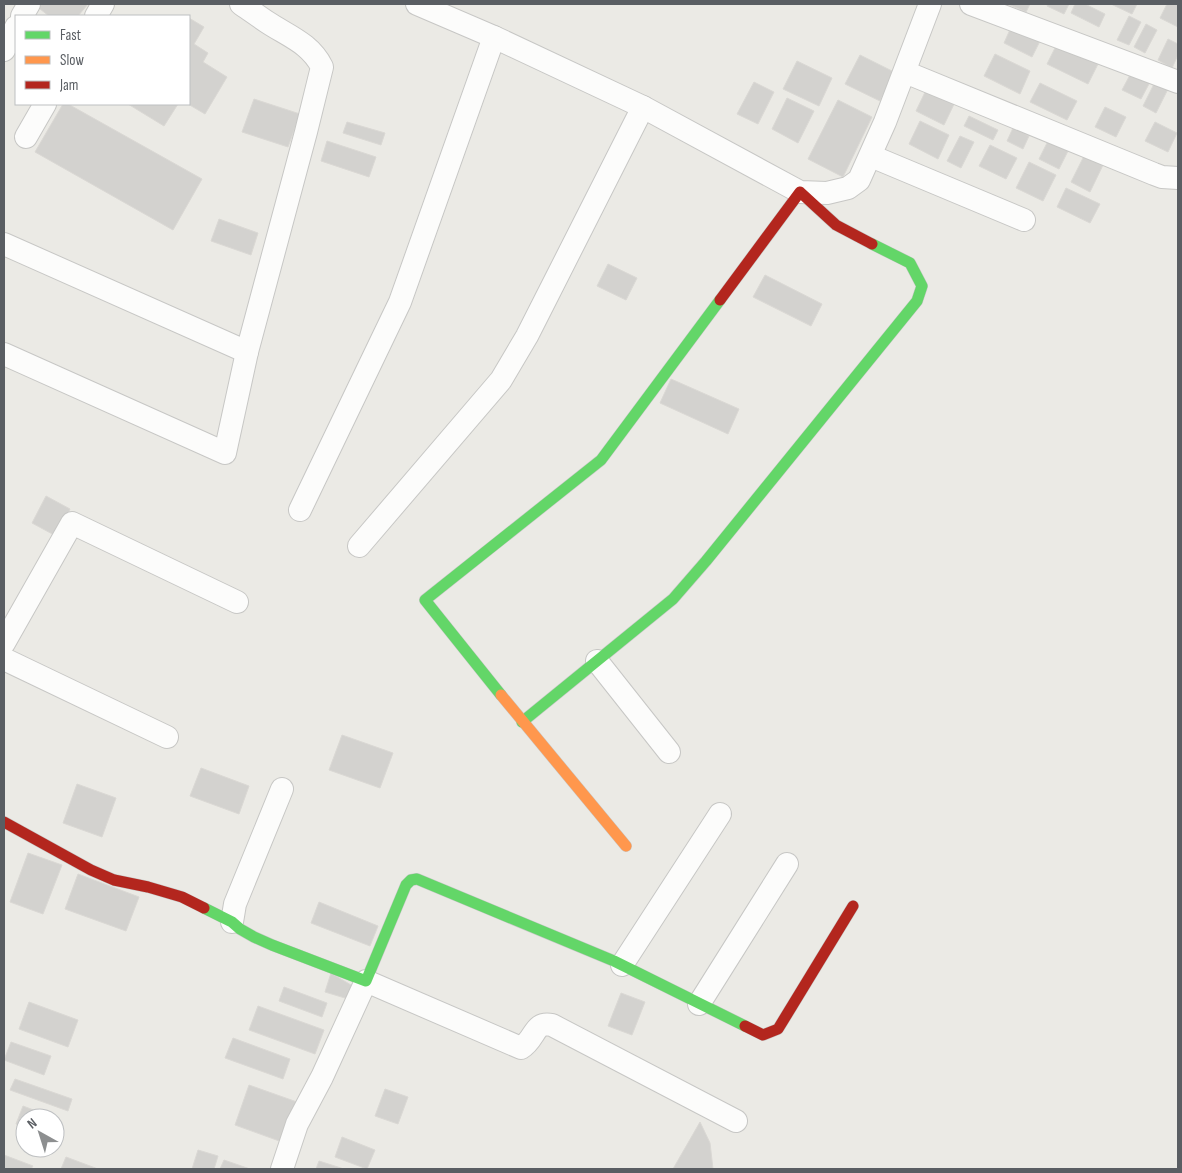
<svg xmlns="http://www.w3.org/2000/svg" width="1182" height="1173" viewBox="0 0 1182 1173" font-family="'Sofia Sans Condensed',sans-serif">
<rect width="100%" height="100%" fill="#ebeae5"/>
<g fill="#d3d2cf" stroke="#dad8d4">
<polygon points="37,4 88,4 78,16 49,16 35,5"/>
<polygon points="1008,4 1030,4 1026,12"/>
<polygon points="1048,4 1069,4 1064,14 1047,6"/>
<polygon points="1075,4 1085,4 1105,14 1099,27 1071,13"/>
<polygon points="1111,4 1137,4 1132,14"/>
<polygon points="1167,4 1178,4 1178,27 1160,18"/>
<polygon points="1129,16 1141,22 1129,45 1117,40"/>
<polygon points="189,18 204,27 194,44 208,53 203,62 227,77 205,114 188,104"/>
<polygon points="1013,23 1042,37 1032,57 1004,43"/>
<polygon points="1146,24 1157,30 1145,53 1134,47"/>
<polygon points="1168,39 1178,44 1178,55 1172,68 1158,60"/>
<polygon points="1057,44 1098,64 1088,84 1047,64"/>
<polygon points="995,54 1030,71 1020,94 984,76"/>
<polygon points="860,55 894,72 880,101 845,84"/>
<polygon points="797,61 832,78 819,106 783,89"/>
<polygon points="1131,73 1150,82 1141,99 1122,90"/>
<polygon points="1158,76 1171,83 1156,113 1143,106"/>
<polygon points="754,82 774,92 758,124 737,114"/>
<polygon points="1040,83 1077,101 1067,120 1030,102"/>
<polygon points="928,86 956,100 944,125 916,111"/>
<polygon points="787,98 814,111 798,143 772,129"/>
<polygon points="254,99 300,114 288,147 242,132"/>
<polygon points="838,100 872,117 843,177 808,159"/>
<polygon points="63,104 68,104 202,179 173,230 35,152"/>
<polygon points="128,104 178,104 164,126"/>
<polygon points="1105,107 1126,117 1116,137 1095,127"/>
<polygon points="969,116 998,130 993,140 964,126"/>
<polygon points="920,121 949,135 938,159 909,144"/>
<polygon points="347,122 385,133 381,145 343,133"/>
<polygon points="1155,122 1177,133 1168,152 1145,141"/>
<polygon points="1013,128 1029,136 1023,149 1007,141"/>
<polygon points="960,136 974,142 961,168 947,161"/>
<polygon points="1050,137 1070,147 1059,169 1039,159"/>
<polygon points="327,141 376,157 369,177 321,161"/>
<polygon points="990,145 1017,158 1006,179 979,166"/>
<polygon points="1084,156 1103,165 1090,192 1071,182"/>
<polygon points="1029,162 1056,175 1043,201 1016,188"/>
<polygon points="1066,188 1100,204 1090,223 1057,207"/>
<polygon points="219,219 258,233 251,255 211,241"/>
<polygon points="608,264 637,278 626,300 597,286"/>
<polygon points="765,275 822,304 811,326 753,297"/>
<polygon points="671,379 739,409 728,434 660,403"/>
<polygon points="46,496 70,509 56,536 32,523"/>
<polygon points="342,735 393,753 380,788 329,770"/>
<polygon points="201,768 249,786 239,814 190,796"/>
<polygon points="77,784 116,798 102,837 63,823"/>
<polygon points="28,853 62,865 43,914 10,902"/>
<polygon points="78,874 139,897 126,931 65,909"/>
<polygon points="319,902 378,926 370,946 311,923"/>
<polygon points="331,973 356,988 345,998 325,992"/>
<polygon points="284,987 327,1003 322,1017 279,1001"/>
<polygon points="621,993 645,1002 632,1035 608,1026"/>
<polygon points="29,1002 78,1020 68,1047 19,1029"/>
<polygon points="258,1006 324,1030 315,1054 249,1030"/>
<polygon points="233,1038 290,1059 283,1079 225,1058"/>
<polygon points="11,1042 51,1056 44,1075 4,1060"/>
<polygon points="15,1079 72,1099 68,1111 10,1090"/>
<polygon points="249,1085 297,1102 282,1142 235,1125"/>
<polygon points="385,1089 408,1097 398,1124 375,1116"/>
<polygon points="23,1106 60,1120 55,1133 55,1118 25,1118 25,1128 16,1124"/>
<polygon points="700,1122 710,1143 713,1169 673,1169"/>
<polygon points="342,1137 375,1150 367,1169 335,1157"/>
<polygon points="198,1150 218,1156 214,1169 192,1169"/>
<polygon points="4,1155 33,1166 31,1169 4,1169"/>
<polygon points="66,1157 98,1169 61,1169"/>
<polygon points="224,1160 250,1169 220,1169"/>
<polygon points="319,1161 344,1169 316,1169"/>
</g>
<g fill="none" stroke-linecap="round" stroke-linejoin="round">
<defs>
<g id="street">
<polyline points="417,4 494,37 643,107 800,192 827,193 848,188 859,180 885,122 930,4"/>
<polyline points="971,4 1178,82"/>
<polyline points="22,16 29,4"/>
<polyline points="96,16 103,4"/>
<polyline points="4,50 16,27"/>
<polyline points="905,72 1154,174 1162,177 1178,178"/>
<polyline points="26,137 45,104"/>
<polyline points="871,156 1024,220"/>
<polyline points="4,244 247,352"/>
<path d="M4,354L225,453L247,352L306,132L322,67C310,43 288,36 267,22C258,16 250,10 241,4"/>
<polyline points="300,510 400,302 494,37"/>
<polyline points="359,546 501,380 527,336 643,107"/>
<polyline points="4,643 72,523 237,602"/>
<polyline points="4,659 167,737"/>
<polyline points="597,661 669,752"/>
<polyline points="232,922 235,904 282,789"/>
<polyline points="622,965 720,814"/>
<polyline points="699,1004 787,864"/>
<path d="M282,1169L297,1124L322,1077L366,981L521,1048C536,1039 533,1021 552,1025L736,1121"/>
</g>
<g id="fast">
<polyline points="501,695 425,600 601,460 720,300"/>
<polyline points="522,722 673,599 706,561 917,301 922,286 910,263 872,244"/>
<polyline points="204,908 232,922 240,929 254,937 272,945 366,981 406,885 411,880 417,879 614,961 745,1026"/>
</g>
<polyline id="slow" points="501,695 626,846"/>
<g id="jam">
<polyline points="720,300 800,192 836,225 872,244"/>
<polyline points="4,822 91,870 114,880 148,887 182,897 204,908"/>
<polyline points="745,1026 763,1035 778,1029 853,906"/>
</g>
</defs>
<use href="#street" stroke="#c7c7c5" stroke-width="24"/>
<use href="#fast" stroke="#c7c8c7" stroke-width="12"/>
<use href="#slow" stroke="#c7c8c7" stroke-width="12"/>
<use href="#jam" stroke="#c7c8c7" stroke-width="12"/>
<use href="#street" stroke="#fcfcfb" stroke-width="22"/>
<use href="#fast" stroke="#63d668" stroke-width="11"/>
<use href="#slow" stroke="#ff974d" stroke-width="11"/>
<use href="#jam" stroke="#b3261e" stroke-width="11"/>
</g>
<rect width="1182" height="1173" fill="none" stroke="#5a5e63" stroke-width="10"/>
<rect x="15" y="15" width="175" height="90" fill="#ffffff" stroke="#bdbfc1"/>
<rect x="25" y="31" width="25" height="8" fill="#63d668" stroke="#bdbfc1"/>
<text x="60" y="40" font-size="15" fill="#5a5e63">Fast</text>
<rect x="25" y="56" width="25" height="8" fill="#ff974d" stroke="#bdbfc1"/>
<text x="60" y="65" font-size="15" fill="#5a5e63">Slow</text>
<rect x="25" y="81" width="25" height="8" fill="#b3261e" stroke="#bdbfc1"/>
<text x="60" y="90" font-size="15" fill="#5a5e63">Jam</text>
<g transform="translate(40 1133) rotate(321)"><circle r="24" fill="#ffffff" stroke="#bdbfc1"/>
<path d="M0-4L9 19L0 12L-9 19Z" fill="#8d8f90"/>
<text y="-8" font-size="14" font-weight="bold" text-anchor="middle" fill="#5a5e63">N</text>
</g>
</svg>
